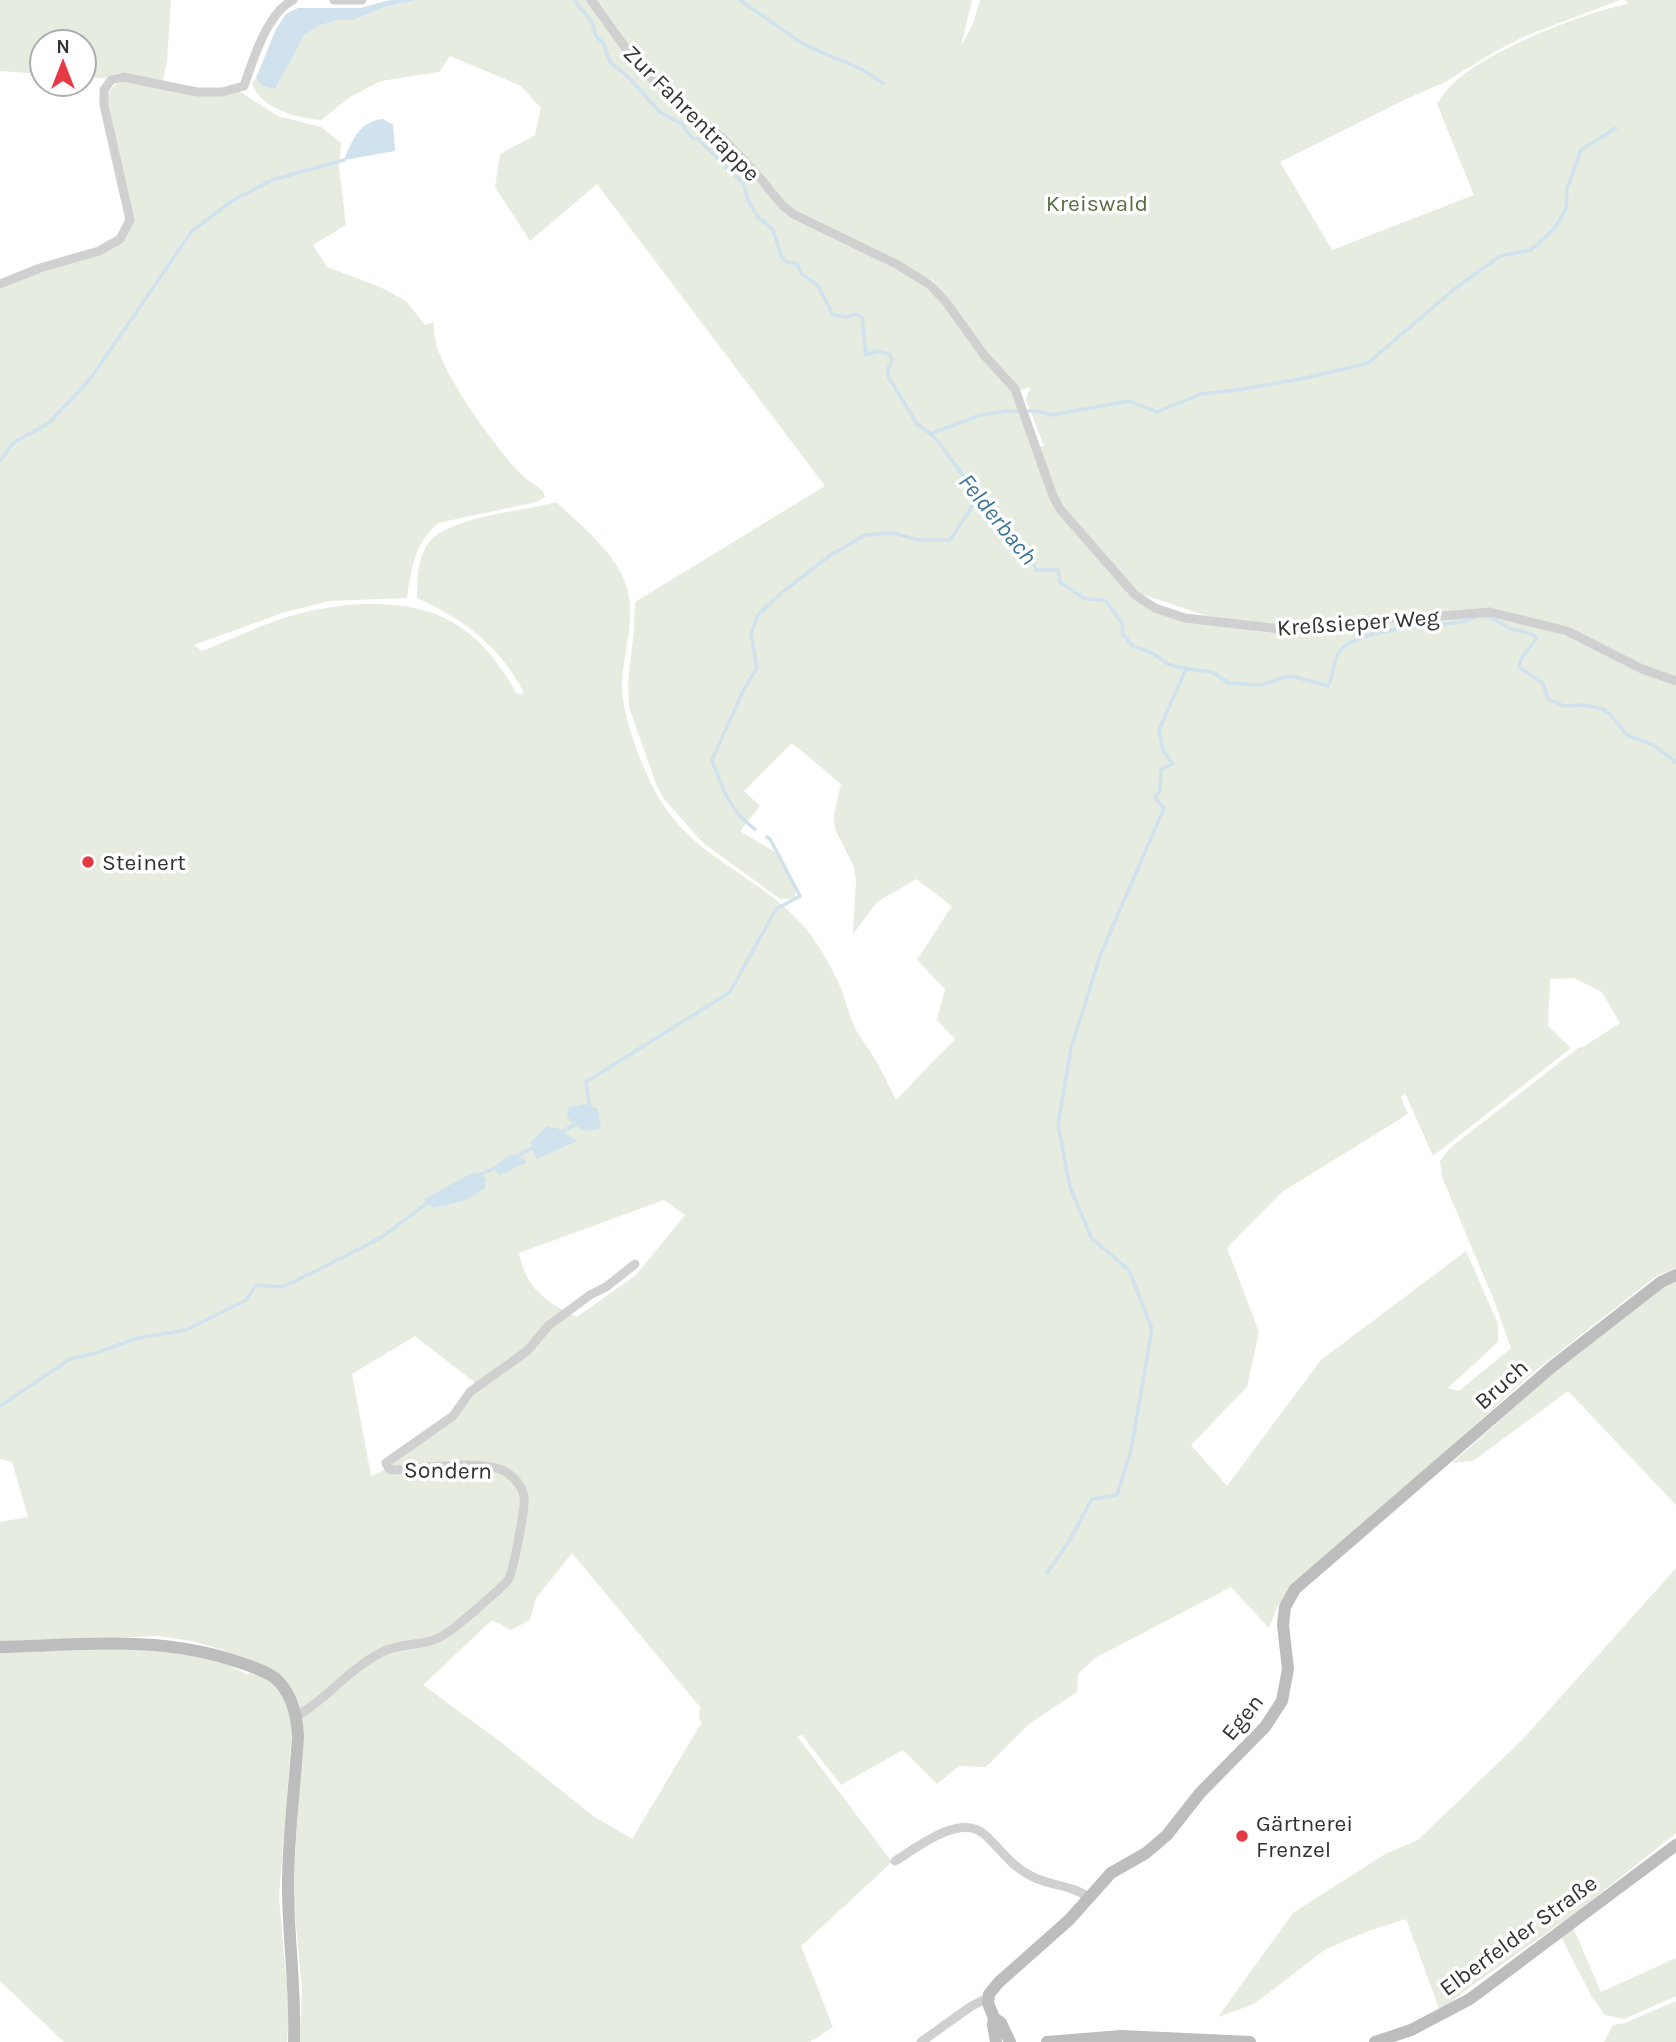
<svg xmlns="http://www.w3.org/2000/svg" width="1676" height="2042" viewBox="0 0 1676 2042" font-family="Karla,sans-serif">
<rect width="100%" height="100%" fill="#fff"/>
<g fill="#e6ecdf" fill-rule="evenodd">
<polygon points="0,0 171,0 167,61 163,80 118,73 105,78 84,77 84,42 42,42 42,74 0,71"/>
<path d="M417,0H587L627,58L648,80L720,139L786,215L904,273L937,295L934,281L807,221L785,207L731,145L653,79L632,56L593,0H972L961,46L973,24L980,0H1620L1525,36L1496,51L1445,82L1404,100L1280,162L1332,250L1474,195L1437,104C1443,95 1450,86 1458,79C1493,49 1582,13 1628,4L1626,0H1676V678L1644,666L1570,629L1514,613L1489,609L1383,616L1296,629L1225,622L1129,590L1126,593L1165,615L1262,632L1300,635L1342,630L1383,621H1411L1462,614H1488L1512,619L1586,642L1640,671L1676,686V1268L1656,1276L1535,1371L1375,1515L1314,1566L1278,1605L1269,1628L1231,1587L1095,1658L1078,1674L1077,1692L1029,1724L986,1767L959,1766L937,1784L903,1750L841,1785L802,1735L797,1736L892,1862L801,1946L833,2027L810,2042H300L302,1990L293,1893L302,1742L299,1717L316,1707L314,1705L293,1718L279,1898L289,2010L287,2042H64L0,1981V1651L158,1648L222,1662L248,1675L256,1666L223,1650L192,1641L158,1636L0,1642V1522L28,1517L12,1462L0,1459V289L42,271L103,253L122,240L134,221L108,105C108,92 110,86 123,81C160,87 203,102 239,91L278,116L321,127L341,143L339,167L346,225L313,245L327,267L380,287L406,301L425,325L434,322C434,328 434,333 435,339C440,371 497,451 522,475C528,481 536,485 543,491L545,497L536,502L438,523C413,546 412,567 407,598L329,601L282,613L194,645L202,651C230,640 258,626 287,617C312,609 339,605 366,604C441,602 481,630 517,694L524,693C499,645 465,620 417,598C417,580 417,561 427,545C446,516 523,512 556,502C579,523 615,553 625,582C637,615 624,649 622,682C621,709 637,754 649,779C684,856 744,865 797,919C816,938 831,966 842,991C846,1002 849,1015 854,1026C858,1035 866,1044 871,1053C881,1068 888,1084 896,1100L955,1039L937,1020L945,989L917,960L952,906L916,879L877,902L853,934L856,881L854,867L835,829L834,815L841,784L792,743L744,791L760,806L740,831L775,852L796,887L795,897L790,899H780L703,843L665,800L657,787L629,707L628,682L634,629L635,602L825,486L597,184L530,241L495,187L500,154L535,135L541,108L521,86L450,56L439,72L381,81L350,97L321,120C297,118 260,109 252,83L256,78L263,87L275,89L303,35L318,26L337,20H354L384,7ZM988,362L1020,390L1030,387L1026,400L1044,446L1034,447L1012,392ZM1574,978L1602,992L1620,1023L1583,1047L1578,1048L1450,1148L1440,1161L1442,1177L1493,1298L1511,1348L1459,1391L1448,1388L1498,1342V1324L1466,1251L1321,1360L1227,1486L1191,1445L1247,1387L1259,1332L1227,1248L1282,1192L1408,1114L1401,1097L1405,1093L1433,1156L1571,1048L1548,1026L1550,979ZM664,1200L685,1215L636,1275L577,1317C546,1302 526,1289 519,1253ZM415,1336L474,1382L470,1398L455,1419L379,1473L371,1476L352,1374ZM572,1553L700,1707L699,1718L702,1722L632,1839L593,1816L502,1743L423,1685L492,1620L511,1630L530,1620L536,1598Z"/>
<polygon points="1676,1278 1676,1505 1568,1391 1473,1461 1452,1463 1583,1347"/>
<polygon points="1676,1568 1676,1833 1582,1908 1470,1987 1440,2011 1406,1919 1368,1931 1326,1949 1254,2004 1218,2017 1293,1913 1385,1854 1418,1840 1523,1739"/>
<polygon points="1572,1925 1601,1992 1676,1958 1676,1996 1624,2019 1605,2015 1592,1997 1560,1935"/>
<polygon points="1676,2001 1676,2042 1604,2042 1613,2025 1625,2023"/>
</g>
<g fill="#cfe2ee">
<polygon points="390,0 417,0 384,7 354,20 337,20 318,26 304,35 275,89 263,87 256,78 276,29 286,14 298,8 360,8"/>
<path d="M383,119L393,125L395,151L344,160C352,140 360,121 383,119Z"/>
<path d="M584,1104L598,1109L601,1128C585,1134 577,1129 567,1116L568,1107Z"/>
<polygon points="547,1126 557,1128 577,1141 537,1159 533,1152 531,1142"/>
<polygon points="512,1154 525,1160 526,1163 500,1175 495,1171 498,1163"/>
<polygon points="474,1172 486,1178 485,1188 466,1200 433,1208 424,1199"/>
</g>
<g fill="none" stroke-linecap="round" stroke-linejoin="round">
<g stroke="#cfe2ee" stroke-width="3.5">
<path d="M574,0L592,22L596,36L603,43L610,62L628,77L661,113L682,124L692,138L698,139L743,183L749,202L757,216L773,230L782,258L787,262L797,264L802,274L818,286L833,315L848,317L855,314L862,317L866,355L877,351L889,354L892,360L888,369V376L917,424L932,435L940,444L967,481L977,499L997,519L1009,541L1030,554L1036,570H1058L1060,582L1083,598L1106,601L1123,625L1122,633L1133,646L1152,653L1168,664L1182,668L1212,672L1229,683L1262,685L1284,677H1295L1328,686C1336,671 1331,654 1348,644C1376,627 1428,627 1461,622C1467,621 1475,616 1482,616C1493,616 1502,625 1512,629C1521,632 1530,631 1537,638L1521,659L1519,667L1543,683L1548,699L1564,706L1583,705L1603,709L1610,714L1627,735L1653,745L1676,762"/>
<polyline points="740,0 803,44 863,70 883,83"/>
<polyline points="930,434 980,415 1007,411 1038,411 1051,415 1130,401 1157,412 1201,394 1243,389 1306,378 1368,363 1457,287 1500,256 1531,250 1554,229 1566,209 1567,189 1581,150 1616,128"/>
<polyline points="0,461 13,443 49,423 91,378 192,231 232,201 272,180 344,160"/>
<path d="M755,829C730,812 722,787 712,760L744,689L757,668L751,634L757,616L781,593L832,554L865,535L893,533L918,540H950L977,499"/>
<polyline points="590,1108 586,1082 730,992 776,909 800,896 770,839 767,837"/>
<polyline points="561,1132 576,1124"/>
<polyline points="515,1157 536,1146"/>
<polyline points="477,1176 499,1166"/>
<polyline points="0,1406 70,1359 96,1353 138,1338 186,1330 246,1300 256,1285 282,1287 316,1271 382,1237 430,1201"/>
<polyline points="1047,1573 1068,1543 1092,1499 1117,1495 1131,1450 1152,1329 1129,1270 1092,1239 1070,1187 1058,1125 1071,1048 1100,956 1164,808 1155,798 1160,790 1161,769 1173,764 1163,751 1159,730 1186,669"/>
</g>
<g stroke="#d0d0d0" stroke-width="9">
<polyline points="334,0 362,0"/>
<polyline points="591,0 640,68 722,138 754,171 783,206 793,214 898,265 930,285 946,302 984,355 1015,389 1053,496 1060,509 1135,595 1155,608 1185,618 1297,631 1386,618 1418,618 1490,612 1567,631 1642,669 1676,681"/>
<path d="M0,284L40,268L99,251L120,239L130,220L104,105V90L111,80L123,77L197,92H222L244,86C253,60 267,13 293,0"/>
<path d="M297,1716C328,1698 350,1668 382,1652C401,1642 425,1647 444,1635C454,1629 501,1589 508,1580C513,1573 526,1505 524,1496C522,1485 511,1473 500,1469C475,1461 421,1468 394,1470L389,1469L386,1463L453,1416L470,1392L527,1351L548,1326L590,1295L606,1287L635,1264"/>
<path d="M895,1861C917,1848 959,1813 984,1834C1002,1850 1009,1865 1033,1877C1051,1886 1073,1885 1089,1898"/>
<polyline points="921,2042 970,2007 987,1998"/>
</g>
<g stroke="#bdbdbd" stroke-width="12">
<path d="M0,1647C79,1645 160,1635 235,1661C248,1665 264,1670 275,1678C292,1693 297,1715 298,1736C295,1786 288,1836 288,1886C288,1938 296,1990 294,2042"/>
<polyline points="994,2018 993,2025 996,2042"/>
<polyline points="1010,2042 1001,2023 994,2018 988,2003 989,1994 999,1982 1069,1920 1111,1873 1146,1853 1167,1835 1200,1793 1265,1727 1282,1701 1288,1669 1283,1625 1285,1607 1295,1589 1553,1366 1661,1282 1676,1275"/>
<polyline points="1047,2042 1121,2036 1250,2042"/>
<polyline points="1375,2042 1411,2030 1470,1999 1676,1845"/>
</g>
</g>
<g fill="#e63946" stroke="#fff" stroke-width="2.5">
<circle cx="88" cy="862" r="7"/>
<circle cx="1242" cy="1836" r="7"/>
</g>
<g text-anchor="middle" stroke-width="7" stroke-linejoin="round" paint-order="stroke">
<g font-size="23" fill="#333" stroke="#fff">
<text transform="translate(692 113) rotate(45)" y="8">Zur Fahrentrappe</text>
<text transform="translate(1358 622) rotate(-4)" y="8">Kreßsieper Weg</text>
<text transform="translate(1501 1384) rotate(-42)" y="8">Bruch</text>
<text transform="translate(448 1470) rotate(1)" y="8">Sondern</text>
<text transform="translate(1242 1717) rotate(-51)" y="8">Egen</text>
<text transform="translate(1518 1935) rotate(-36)" y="8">Elberfelder Straße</text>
</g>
<g font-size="23" fill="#56703f" stroke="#fff">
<text x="1097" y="211">Kreiswald</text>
</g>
<g font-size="23" fill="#333" stroke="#fff" text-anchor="start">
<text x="102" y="870">Steinert</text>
<text x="1256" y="1831">Gärtnerei<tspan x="1256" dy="26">Frenzel</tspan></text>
</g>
<g font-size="24" font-style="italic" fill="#3f7597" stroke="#fff">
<text transform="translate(998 519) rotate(51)" y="8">Felderbach</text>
</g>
</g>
<g transform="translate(63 63)"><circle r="33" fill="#ffffff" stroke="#adadad" stroke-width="2"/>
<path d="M0-5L12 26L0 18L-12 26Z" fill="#e63946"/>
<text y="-10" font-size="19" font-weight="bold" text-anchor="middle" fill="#333333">N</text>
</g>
</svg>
